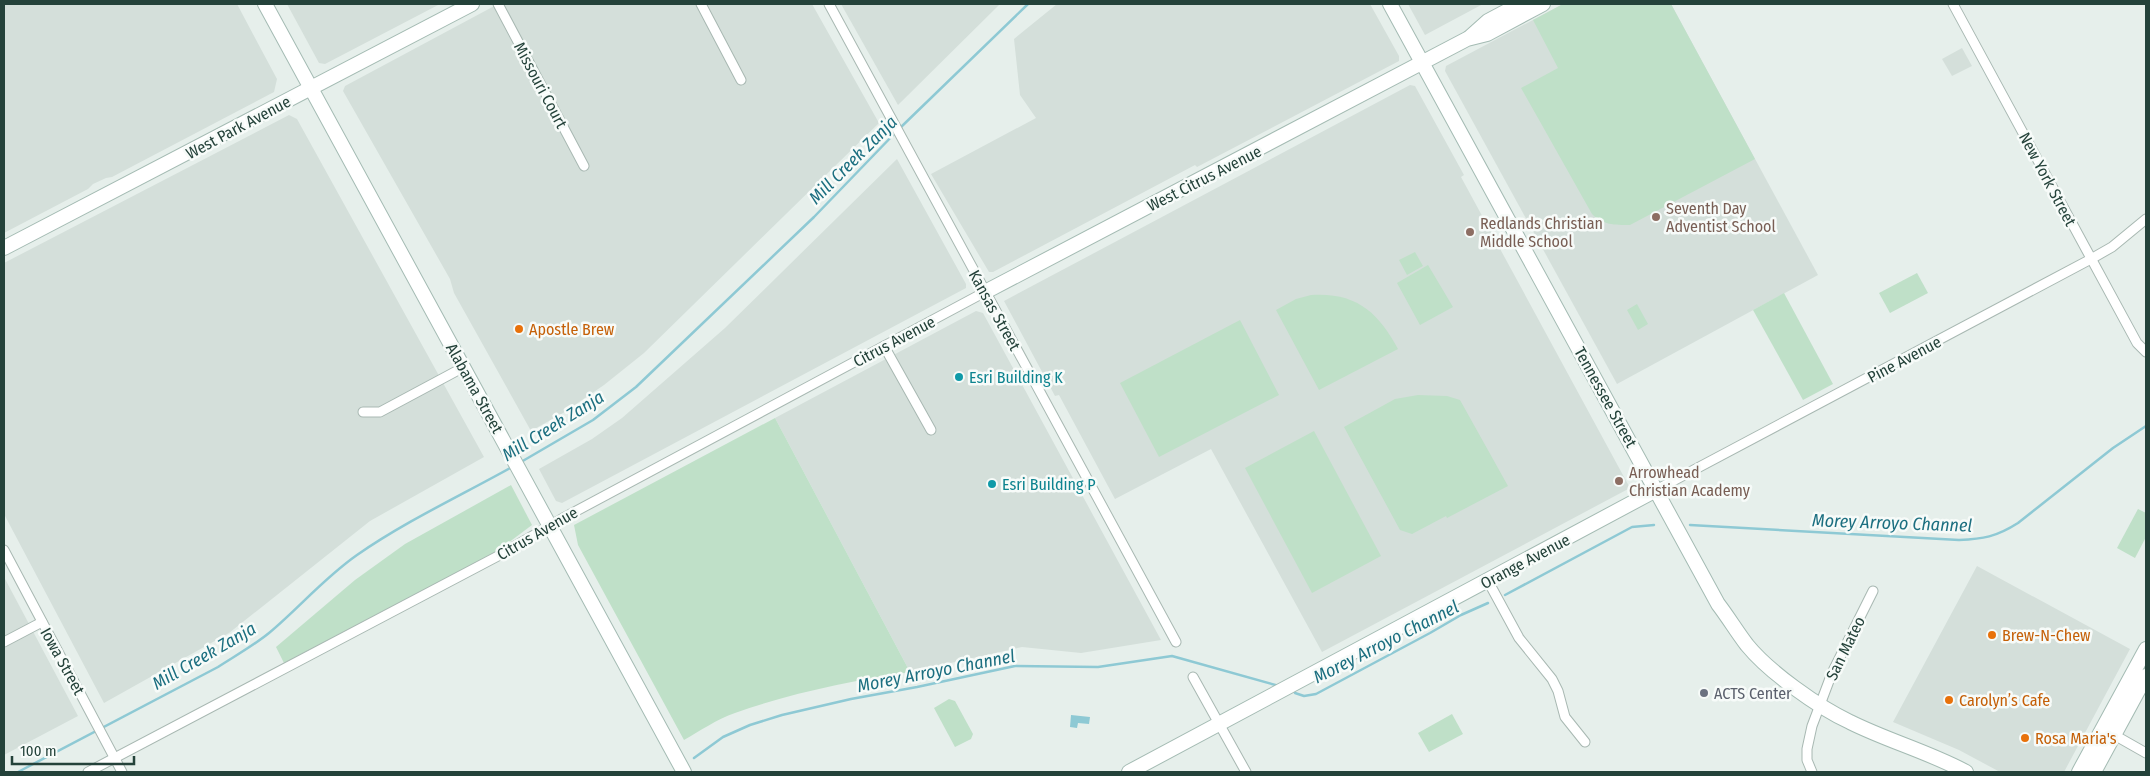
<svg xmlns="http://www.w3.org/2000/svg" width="2150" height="776" viewBox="0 0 2150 776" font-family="'Fira Sans Condensed',sans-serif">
<rect width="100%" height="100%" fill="#e6efeb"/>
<g fill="#d4dfda">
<polygon points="4,4 237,4 277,79 274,92 112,177 106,178 93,184 88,189 4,233"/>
<polygon points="287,4 440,4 325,64 319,63"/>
<polygon points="498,4 812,4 879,123 644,353 604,385 563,413 531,431 454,293 450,279 343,91 345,86"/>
<polygon points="841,4 1000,4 898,105"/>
<polygon points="1057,4 1370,4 1399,56 1399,61 1197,167 1195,165 993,272 989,272 931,174 1036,118 1020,95 1014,39"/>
<polygon points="1408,4 1483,4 1425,35"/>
<polygon points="1563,4 1671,4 1818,275 1617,384 1445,71 1446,66"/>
<polygon points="1962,48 1972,66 1952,76 1942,59"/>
<polygon points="1410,85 1415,86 1464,175 1461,177 1630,488 1322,652 1211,449 1115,499 1059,395 1055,396 1004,301"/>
<polygon points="289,115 297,119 484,457 370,521 229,633 104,703 4,514 4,263"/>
<polygon points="897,159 966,284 966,288 562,503 556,501 539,469 592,439 622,418 725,328"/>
<polygon points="976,311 983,313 1161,640 1081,653 1022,647 910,672 775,418"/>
<polygon points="1977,566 2130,649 2064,772 2000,772 1959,750 1893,722"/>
<polygon points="4,577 78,716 4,755"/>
</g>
<g fill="#bfe0c8">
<path d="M1563,4H1671L1755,159L1630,225C1614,225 1603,225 1592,214L1521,88L1558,68L1533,20Z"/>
<polygon points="1415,252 1423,266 1407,275 1399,260"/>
<polygon points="1428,265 1453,307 1420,325 1397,283"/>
<polygon points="1917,273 1928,293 1890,313 1879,293"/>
<polygon points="1784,293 1833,384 1803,400 1753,310"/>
<path d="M1311,295C1356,292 1378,312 1398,349L1319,390L1276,310L1296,299Z"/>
<polygon points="1637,304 1648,324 1638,330 1627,310"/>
<polygon points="1240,320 1279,395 1159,457 1120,383"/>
<polygon points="1418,395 1447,396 1460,400 1508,486 1447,518 1446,516 1412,534 1400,530 1344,427 1395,399"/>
<path d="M775,418L910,672C851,681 791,693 735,713C717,719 700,731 684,740L578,545L574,525Z"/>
<polygon points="1314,431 1381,556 1312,593 1245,468"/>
<polygon points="511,485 532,525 496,552 284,663 276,647 355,580 405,544"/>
<polygon points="2138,509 2146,513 2146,537 2135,558 2117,548"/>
<polygon points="949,699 955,701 973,734 971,739 955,747 934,708"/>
<polygon points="1452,714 1463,734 1429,752 1418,733"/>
</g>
<polygon fill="#8ec9d4" points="1071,715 1090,717 1089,724 1078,723 1077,728 1070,727"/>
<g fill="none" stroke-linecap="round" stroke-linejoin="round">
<g stroke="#8ec9d4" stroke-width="2.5">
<polyline points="900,128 1028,4"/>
<polyline points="521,462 593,420 636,387 814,217 896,132"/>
<path d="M1690,525L1959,540C1983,539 1996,537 2018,523L2113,448L2146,426"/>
<polyline points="1505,595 1632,527 1654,525"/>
<polyline points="1295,693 1304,696 1316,694 1430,633 1461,615 1488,603"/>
<polyline points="694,758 723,737 750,725 782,715 851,699 917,687 1015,666 1098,667 1172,656 1279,686"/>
<path d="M18,772L218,667C235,656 253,646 269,633C299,608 324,578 357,555C406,521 460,496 512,467"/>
</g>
<defs>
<g id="street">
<polyline points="498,4 584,166"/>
<polyline points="701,4 741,80"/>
<polyline points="829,4 1176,642"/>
<polyline points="1953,4 2137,343 2146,352"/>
<polyline points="884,346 931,430"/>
<polyline points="363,412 380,412 464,367"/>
<polyline points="1656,490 2091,259 2112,247 2146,219"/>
<polyline points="4,550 122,772"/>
<polyline points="1488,581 1519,638 1552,679 1558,691 1565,717 1585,742"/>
<polyline points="4,642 42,622"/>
<polyline points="1193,677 1246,772"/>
<polyline points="2109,732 2146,753"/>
<polyline points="88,772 498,556 565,517 985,292"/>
<polyline points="1812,772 1807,760 1807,749 1812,726 1832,673 1873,591"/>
</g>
<g id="secondary">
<polyline points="265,4 684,772"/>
<path d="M1390,4L1718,604C1728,617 1737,632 1747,645C1769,672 1818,707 1850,722C1888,741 1929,752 1966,772"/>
<polyline points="1469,38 1488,21 1520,4"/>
<polyline points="4,248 472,4"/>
<polyline points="985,292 1467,39 1487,34 1543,4"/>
<polyline points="1129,772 1656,490"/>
<polyline points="2079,772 2146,649"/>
<polyline points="2094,772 2146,676"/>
</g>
</defs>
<use href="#street" stroke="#a8b8b2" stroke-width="11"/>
<use href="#secondary" stroke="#a4bbb3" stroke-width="16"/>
<use href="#street" stroke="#fff" stroke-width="9"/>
<use href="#secondary" stroke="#fff" stroke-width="14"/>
</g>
<g fill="#8d6e63" stroke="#f7fbf9" stroke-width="2">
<circle cx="1656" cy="217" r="5"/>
<circle cx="1470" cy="232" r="5"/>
<circle cx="1619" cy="481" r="5"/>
</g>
<g fill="#e8710a" stroke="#f7fbf9" stroke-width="2">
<circle cx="519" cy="329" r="5"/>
<circle cx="1992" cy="635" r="5"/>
<circle cx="1949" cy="700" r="5"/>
<circle cx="2025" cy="738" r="5"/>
</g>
<g fill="#0f9aa8" stroke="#f7fbf9" stroke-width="2">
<circle cx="959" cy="377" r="5"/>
<circle cx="992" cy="484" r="5"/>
</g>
<circle fill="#6b7280" stroke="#f7fbf9" stroke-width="2" cx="1704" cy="693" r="5"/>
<g text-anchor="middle" stroke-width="5" stroke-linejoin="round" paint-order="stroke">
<g font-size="16" fill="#24423a" stroke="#f7fbf9">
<text transform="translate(541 85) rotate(62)" y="6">Missouri Court</text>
<text transform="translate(238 127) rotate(-28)" y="6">West Park Avenue</text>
<text transform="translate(1204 178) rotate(-27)" y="6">West Citrus Avenue</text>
<text transform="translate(2048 179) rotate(62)" y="6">New York Street</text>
<text transform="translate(995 310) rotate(61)" y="6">Kansas Street</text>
<text transform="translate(894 341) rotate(-28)" y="6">Citrus Avenue</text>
<text transform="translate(1904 359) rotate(-28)" y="6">Pine Avenue</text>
<text transform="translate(475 388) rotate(61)" y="6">Alabama Street</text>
<text transform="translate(1606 397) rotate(61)" y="6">Tennessee Street</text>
<text transform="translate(537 533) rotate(-30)" y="6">Citrus Avenue</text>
<text transform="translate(1525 561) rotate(-28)" y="6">Orange Avenue</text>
<text transform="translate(1845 648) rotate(-64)" y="6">San Mateo</text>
<text transform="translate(63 661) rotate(61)" y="6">Iowa Street</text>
</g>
<g font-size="16" fill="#785e54" stroke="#f7fbf9" text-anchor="start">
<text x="1666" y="214">Seventh Day<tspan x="1666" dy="18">Adventist School</tspan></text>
<text x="1480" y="229">Redlands Christian<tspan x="1480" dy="18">Middle School</tspan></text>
<text x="1629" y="478">Arrowhead<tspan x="1629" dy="18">Christian Academy</tspan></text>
</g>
<g font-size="16" fill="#c56008" stroke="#f7fbf9" text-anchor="start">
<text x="529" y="335">Apostle Brew</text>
<text x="2002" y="641">Brew-N-Chew</text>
<text x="1959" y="706">Carolyn’s Cafe</text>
<text x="2035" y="744">Rosa Maria's</text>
</g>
<g font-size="16" fill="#0d838f" stroke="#f7fbf9" text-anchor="start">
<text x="969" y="383">Esri Building K</text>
<text x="1002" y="490">Esri Building P</text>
</g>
<g font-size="16" fill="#5b616d" stroke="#f7fbf9" text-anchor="start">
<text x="1714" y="699">ACTS Center</text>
</g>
<g font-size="18" font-style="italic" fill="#1c6f80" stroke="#f7fbf9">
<text transform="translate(853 160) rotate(-45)" y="6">Mill Creek Zanja</text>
<text transform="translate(553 426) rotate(-32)" y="6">Mill Creek Zanja</text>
<text transform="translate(1892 523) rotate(2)" y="6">Morey Arroyo Channel</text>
<text transform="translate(1386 642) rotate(-27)" y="6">Morey Arroyo Channel</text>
<text transform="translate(204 656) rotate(-30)" y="6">Mill Creek Zanja</text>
<text transform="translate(936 671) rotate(-11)" y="6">Morey Arroyo Channel</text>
</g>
</g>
<rect width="2150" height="776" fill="none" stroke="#24423a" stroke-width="10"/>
<path d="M12 756v8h122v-8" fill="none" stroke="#24423a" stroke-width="2.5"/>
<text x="20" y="756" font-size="15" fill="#24423a" stroke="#f7fbf9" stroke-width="4" paint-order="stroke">100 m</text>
</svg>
